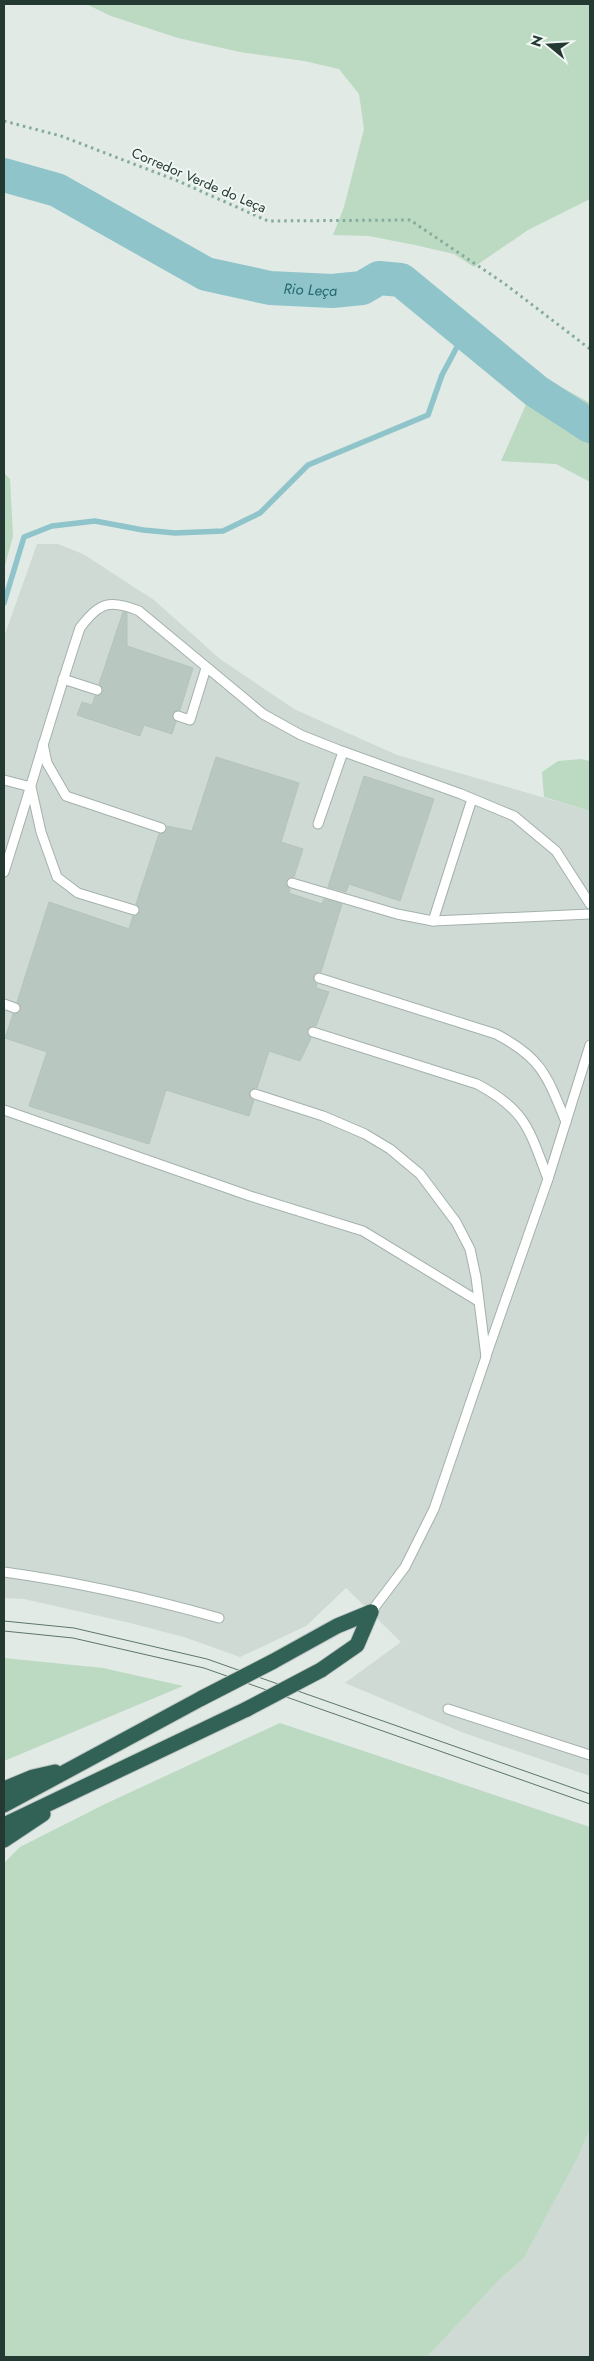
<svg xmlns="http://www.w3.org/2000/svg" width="594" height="2361" viewBox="0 0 594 2361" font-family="Jost,sans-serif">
<rect width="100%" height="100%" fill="#e1eae5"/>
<g fill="#cfdad4">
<polygon points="37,544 58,544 83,554 154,600 220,659 294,709 397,755 590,811 590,1776 464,1733 345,1683 401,1642 346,1588 306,1626 240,1657 184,1637 126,1622 24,1599 4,1598 4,637"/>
<polygon points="590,2129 590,2357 427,2357 501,2278 524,2258 578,2157"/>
</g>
<g fill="#bcd9c2">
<polygon points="86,4 590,4 590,199 528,230 474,267 454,254 415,245 369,236 333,235 344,207 364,129 359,94 339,69 304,61 240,52 178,38 111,16"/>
<polygon points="539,375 590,403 590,482 556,464 501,461"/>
<polygon points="4,473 10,479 13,536 4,569"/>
<polygon points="581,759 590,761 590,811 544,797 542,772 558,761"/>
<polygon points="4,1658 103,1668 183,1686 4,1761"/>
<polygon points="280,1723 590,1827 590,2129 578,2157 524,2258 501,2278 427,2357 4,2357 4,1863 20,1847 105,1804"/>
</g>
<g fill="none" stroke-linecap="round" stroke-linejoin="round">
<polyline stroke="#8ec4ca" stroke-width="5.5" points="4,603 24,537 52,526 95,521 143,530 175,533 223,531 260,513 308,465 428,415 442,375 465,332"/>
<path stroke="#8ec4ca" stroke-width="34" id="s1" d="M4,175L57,190L206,274L270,288L332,291L362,288L379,278L401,280L536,391L590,426"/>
</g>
<g fill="#b9c7c1" stroke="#b4c3bc">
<polygon points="123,612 127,613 127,646 193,668 180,710 174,711 172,714 176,722 172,734 144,725 140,736 77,715 82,702 92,705 95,696 103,692 103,688 99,684"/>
<polygon points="216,757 299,783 281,842 303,849 294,877 286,881 286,885 290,889 289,893 322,904 324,899 342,904 321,972 315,973 313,977 314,982 317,984 316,988 329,992 316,1026 311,1026 307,1030 307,1034 311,1038 300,1061 269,1051 257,1088 251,1089 249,1093 250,1098 254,1100 249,1116 166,1090 149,1144 29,1106 47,1052 5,1038 13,1014 19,1013 21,1010 20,1004 17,1002 49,902 129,929 133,916 140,912 140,908 136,904 159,834 165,832 167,826 192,831"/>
<polygon points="364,776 434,799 400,901 349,884 346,892 328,887"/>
</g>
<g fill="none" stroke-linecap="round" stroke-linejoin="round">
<defs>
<g id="service">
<polyline points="63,679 97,690"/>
<polyline points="178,716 190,720 206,668"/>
<polyline points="43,744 47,763 66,796 161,828"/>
<polyline points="4,780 31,787 41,832 57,877 78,893 134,910"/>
<polyline points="318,824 343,752"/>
<path d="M4,872C30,791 53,709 80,628C99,602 110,599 139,611L263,714L301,735L339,750L461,794L514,816L556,851L590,904"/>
<polyline points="292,883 397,914 433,921 590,914"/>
<polyline points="433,921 472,799"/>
<path d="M319,978L496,1034C542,1058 547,1076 566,1122"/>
<polyline points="4,1004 15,1008"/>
<path d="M313,1032L477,1084C526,1110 529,1129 548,1179"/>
<polyline points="255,1094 323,1116 365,1134 390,1149 420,1174 456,1222 470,1249 476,1277 486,1357 434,1509 405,1567 371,1612"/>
<polyline points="4,1110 250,1196 363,1231 478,1301"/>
<polyline points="486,1356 548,1179 590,1045"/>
<path d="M4,1572C77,1582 148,1598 219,1618"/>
<polyline points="448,1709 590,1755"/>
</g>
<g id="motorway">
<polyline points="272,1662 337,1626 371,1612"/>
<polyline points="321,1670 357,1645 371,1612"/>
<polyline points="4,1789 33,1777 55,1772"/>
<polyline points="4,1805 202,1698"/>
<polyline points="4,1825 247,1709"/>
<polyline points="4,1840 43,1814"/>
</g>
</defs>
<use href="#service" stroke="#a4b1ac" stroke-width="11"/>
<use href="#motorway" stroke="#c1c8c6" stroke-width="17"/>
<polyline stroke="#84ab9c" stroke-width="3" stroke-dasharray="2.5 4" stroke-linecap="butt" points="4,121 61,136 178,181 268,221 410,220 505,284 590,349"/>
<use href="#service" stroke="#fff" stroke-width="9"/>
<use href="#motorway" stroke="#326255" stroke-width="15"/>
<g stroke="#5d756d" stroke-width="1">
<polyline points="4,1621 74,1628 207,1659 590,1794"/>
<polyline points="4,1631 73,1638 204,1668 590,1804"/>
</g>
<defs>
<g id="motorway-bridge">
<polyline points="202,1698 272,1662"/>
<polyline points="247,1709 321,1670"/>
</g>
</defs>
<use href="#motorway-bridge" stroke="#c1c8c6" stroke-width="17" stroke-linecap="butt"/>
<use href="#motorway-bridge" stroke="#326255" stroke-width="15"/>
</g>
<g text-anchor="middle" stroke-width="4" stroke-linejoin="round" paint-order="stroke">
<g font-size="14" fill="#233932" stroke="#f1f7f4">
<text transform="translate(199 180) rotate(23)" y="5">Corredor Verde do Leça</text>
</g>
<g font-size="15" font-style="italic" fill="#23676f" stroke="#f1f7f4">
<text dy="5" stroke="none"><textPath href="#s1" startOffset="332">Rio Leça</textPath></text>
</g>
</g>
<rect width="594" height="2361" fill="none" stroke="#233932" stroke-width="10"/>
<g transform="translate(549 45) rotate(288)" stroke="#f1f7f4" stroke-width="4" paint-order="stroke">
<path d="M0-4L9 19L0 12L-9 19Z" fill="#233932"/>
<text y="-8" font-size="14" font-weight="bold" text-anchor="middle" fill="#233932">N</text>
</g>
</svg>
